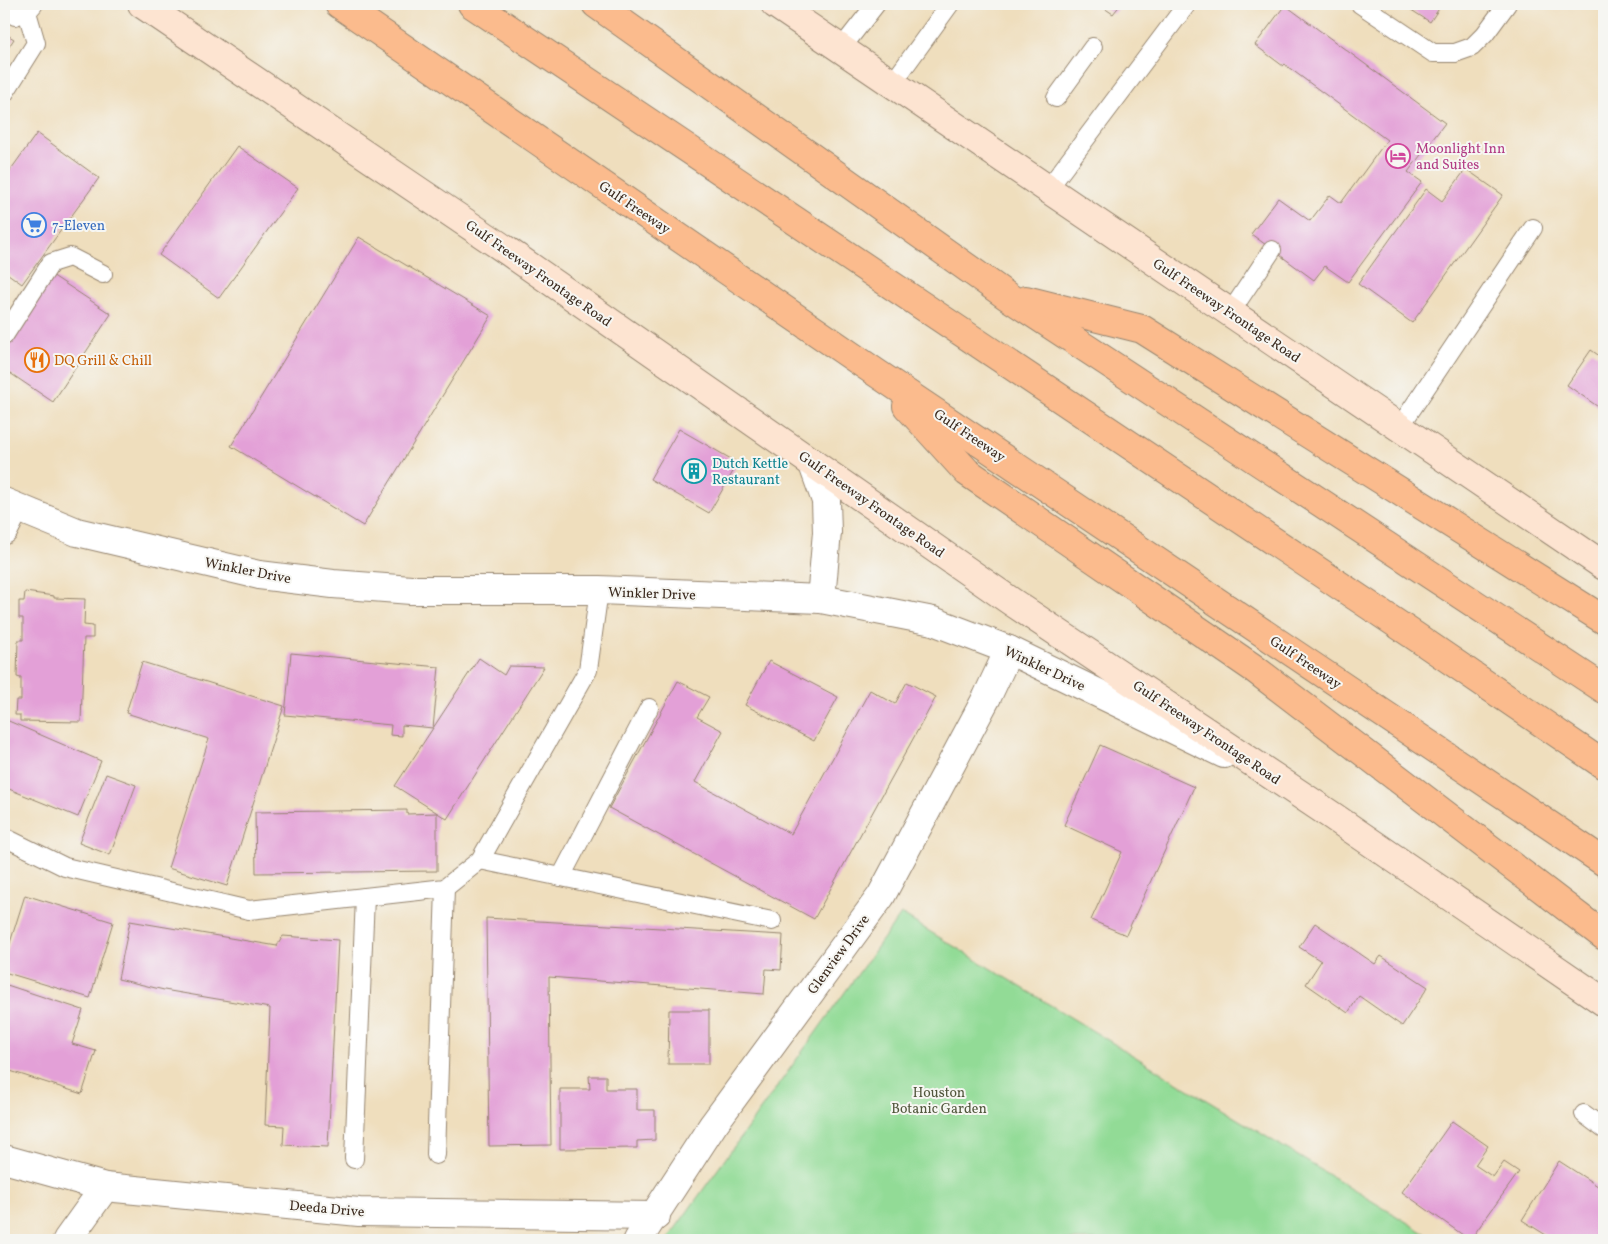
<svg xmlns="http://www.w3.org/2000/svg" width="1608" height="1244" viewBox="0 0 1608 1244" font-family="Vollkorn,serif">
<rect width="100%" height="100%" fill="#f6f6f2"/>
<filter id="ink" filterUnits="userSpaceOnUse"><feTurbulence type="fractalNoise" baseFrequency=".02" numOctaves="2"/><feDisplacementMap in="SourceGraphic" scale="10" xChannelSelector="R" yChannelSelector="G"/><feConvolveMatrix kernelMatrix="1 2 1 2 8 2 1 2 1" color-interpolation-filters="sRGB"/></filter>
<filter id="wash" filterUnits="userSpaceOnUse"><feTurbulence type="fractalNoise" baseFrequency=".0096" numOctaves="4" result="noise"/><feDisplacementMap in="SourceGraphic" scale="20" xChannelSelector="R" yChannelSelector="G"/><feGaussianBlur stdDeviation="1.12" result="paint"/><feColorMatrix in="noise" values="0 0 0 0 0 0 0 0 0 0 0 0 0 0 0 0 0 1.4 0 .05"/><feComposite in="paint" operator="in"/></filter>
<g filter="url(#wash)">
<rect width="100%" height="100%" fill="#efdebd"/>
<polygon fill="#92db96" stroke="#66825a" points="901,914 1436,1240 667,1240"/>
<g id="blocks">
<g fill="#e3a0d7">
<polygon points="1098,4 1121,4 1113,14"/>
<polygon points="1402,4 1442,4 1430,22"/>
<polygon points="1285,5 1445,123 1408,172 1422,182 1348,282 1325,266 1314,280 1251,234 1278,198 1310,221 1330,195 1341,203 1387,140 1284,64 1283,66 1255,45"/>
<polygon points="4,33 14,39 4,54"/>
<polygon points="37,133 99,178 22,284 4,271 4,179"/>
<polygon points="237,146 298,188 219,298 159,255"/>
<polygon points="1466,169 1503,195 1412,323 1358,284 1426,189 1442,201"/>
<polygon points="359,237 491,316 363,526 231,446"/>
<polygon points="52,275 111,314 53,402 4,369 4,347"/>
<polygon points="1591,350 1604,359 1604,411 1567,385"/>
<polygon points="679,429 738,463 709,513 650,479"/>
<polygon points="25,592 54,596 54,598 85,599 84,625 93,626 93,638 84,638 81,722 20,721 20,715 15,715 16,700 21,700 21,678 17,677 18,640 23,640 23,618 19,618 19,601 24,601"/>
<polygon points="291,653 439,667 433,728 402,725 402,736 390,735 391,725 285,715"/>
<polygon points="479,658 504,675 509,666 544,667 447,819 395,786"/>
<polygon points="769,661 838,697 814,741 745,705"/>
<polygon points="142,662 284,706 227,886 168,868 209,739 126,713"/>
<polygon points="678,681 709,697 697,717 723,731 695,782 791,834 870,690 895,704 907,682 936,697 814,919 609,808"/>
<polygon points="4,719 101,761 78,817 4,787"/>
<polygon points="1100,745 1194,787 1126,935 1091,920 1122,852 1064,825"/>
<polygon points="106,774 136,785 110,855 79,843"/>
<polygon points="407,810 407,814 437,813 437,871 256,873 255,812"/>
<polygon points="25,895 113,922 90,998 4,972 4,962"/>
<polygon points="486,918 783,935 781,970 766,969 764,994 549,977 551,1145 489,1146"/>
<polygon points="130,921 277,946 283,936 338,940 328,1147 283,1145 284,1126 265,1125 270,1008 164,990 118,979"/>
<polygon points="1315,923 1375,964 1381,956 1428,987 1402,1026 1359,996 1348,1013 1306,984 1321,961 1299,947"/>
<polygon points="4,984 83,1010 72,1044 96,1051 82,1094 4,1069"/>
<polygon points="669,1010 709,1010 709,1064 668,1064"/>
<polygon points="589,1076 606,1076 606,1089 637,1089 637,1110 655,1110 655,1140 637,1141 637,1148 560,1149 560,1089 590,1089"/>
<polygon points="1452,1121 1488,1146 1475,1165 1493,1177 1504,1162 1519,1172 1470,1240 1402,1192"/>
<polygon points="1559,1161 1604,1190 1604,1240 1554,1240 1522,1220"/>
</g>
</g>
</g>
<g filter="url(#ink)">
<use href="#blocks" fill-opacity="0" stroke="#95846e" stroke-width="1"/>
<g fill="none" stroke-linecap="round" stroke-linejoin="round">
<defs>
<g id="service">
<polyline points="1360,4 1433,53 1455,53 1472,47 1485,34 1507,4"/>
<polyline points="4,8 15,16 27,12 34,4"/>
<polyline points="840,50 876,4"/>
<polyline points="892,84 950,4"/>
<polyline points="4,94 36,43 27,12"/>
<polyline points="1056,98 1093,47"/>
<polyline points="1048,189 1187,4"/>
<polyline points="1230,313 1272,250"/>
<polyline points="4,336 51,263 70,257 103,274"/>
<polyline points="1399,428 1533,228"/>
<polyline points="4,837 65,867 249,910 445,888 480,860 588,670 599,590"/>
<polyline points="480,860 772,921"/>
<polyline points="561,877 649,708"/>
<polyline points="1584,1114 1604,1129"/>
<polyline points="436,1155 445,888"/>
<polyline points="354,1159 365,897"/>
</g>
<g id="minor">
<polyline points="812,462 826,501 827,532 821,599"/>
<polyline points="4,530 15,508"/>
<polyline points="4,1159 105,1187 359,1212 656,1216"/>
<polyline points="67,1240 105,1187"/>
<polyline points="638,1240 713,1125 881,896 987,697 1009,650"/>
</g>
<polyline id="tertiary" points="4,502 77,532 259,575 333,584 411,590 599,590 821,599 933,621 1009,650 1224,754"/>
<g id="secondary">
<polyline points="142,4 509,252 1012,602 1331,815 1604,1002"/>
<polyline points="775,4 1604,566"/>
</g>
<g id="motorway">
<polyline points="339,4 875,372 1604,862"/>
<polyline points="472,4 1415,636 1604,765"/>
<polyline points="596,4 1007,296 1604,689"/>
<polyline points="1026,300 1142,329 1604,620"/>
<polyline points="907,406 967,472 1252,667 1604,936"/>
</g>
</defs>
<use href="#service" stroke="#95846e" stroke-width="20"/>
<use href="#minor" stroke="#95846e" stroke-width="30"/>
<use href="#tertiary" stroke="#95846e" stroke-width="30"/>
<use href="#secondary" stroke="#95846e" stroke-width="30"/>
<use href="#motorway" stroke="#95846e" stroke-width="30"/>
<use href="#service" stroke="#fff" stroke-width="18"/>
<use href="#minor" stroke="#fff" stroke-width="28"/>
<use href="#tertiary" stroke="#fff" stroke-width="28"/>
<use href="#secondary" stroke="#fde4d1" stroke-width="28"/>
<use href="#motorway" stroke="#fbbb8d" stroke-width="28"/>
</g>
</g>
<defs>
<symbol id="hotel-ring" viewBox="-11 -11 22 22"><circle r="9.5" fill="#f6f6f2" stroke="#d1479c" stroke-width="1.5"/><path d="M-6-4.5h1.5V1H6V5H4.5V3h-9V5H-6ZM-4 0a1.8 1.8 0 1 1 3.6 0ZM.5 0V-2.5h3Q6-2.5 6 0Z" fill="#d1479c"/></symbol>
<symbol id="supermarket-ring" viewBox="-11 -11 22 22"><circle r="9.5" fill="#f6f6f2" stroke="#3f7fe0" stroke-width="1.5"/><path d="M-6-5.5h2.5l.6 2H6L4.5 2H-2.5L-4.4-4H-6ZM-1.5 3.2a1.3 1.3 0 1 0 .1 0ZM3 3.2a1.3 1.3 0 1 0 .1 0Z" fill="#3f7fe0"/></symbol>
<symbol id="restaurant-ring" viewBox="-11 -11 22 22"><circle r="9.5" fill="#f6f6f2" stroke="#e8710a" stroke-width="1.5"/><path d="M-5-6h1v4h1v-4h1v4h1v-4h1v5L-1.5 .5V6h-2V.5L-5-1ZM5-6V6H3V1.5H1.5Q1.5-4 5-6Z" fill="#e8710a"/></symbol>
<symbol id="building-ring" viewBox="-11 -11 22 22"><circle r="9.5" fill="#f6f6f2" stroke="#0f9aa8" stroke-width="1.5"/><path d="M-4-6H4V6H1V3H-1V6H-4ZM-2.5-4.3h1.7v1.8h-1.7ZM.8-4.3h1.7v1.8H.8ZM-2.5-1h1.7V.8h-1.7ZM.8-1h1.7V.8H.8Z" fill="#0f9aa8"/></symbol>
</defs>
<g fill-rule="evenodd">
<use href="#hotel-ring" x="1384" y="142" width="28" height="28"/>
<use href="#supermarket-ring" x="20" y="211" width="28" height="28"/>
<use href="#restaurant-ring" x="23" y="346" width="28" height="28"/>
<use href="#building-ring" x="680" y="457" width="28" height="28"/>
</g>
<g text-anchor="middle" stroke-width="4" stroke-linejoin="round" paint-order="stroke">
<g font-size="14" fill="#b23c85" stroke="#f6f6f2" text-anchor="start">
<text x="1416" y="153">Moonlight Inn<tspan x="1416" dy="16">and Suites</tspan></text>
</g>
<g font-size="14" fill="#3b2a1e" stroke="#f6f6f2">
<text transform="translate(635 207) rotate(34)" y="5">Gulf Freeway</text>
<text transform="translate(539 273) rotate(35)" y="5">Gulf Freeway Frontage Road</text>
<text transform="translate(1227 310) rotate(34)" y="5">Gulf Freeway Frontage Road</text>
<text transform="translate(970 435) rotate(34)" y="5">Gulf Freeway</text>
<text transform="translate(872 504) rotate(35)" y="5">Gulf Freeway Frontage Road</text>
<text transform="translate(248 570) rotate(11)" y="5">Winkler Drive</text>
<text transform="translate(652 593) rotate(2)" y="5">Winkler Drive</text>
<text transform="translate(1306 662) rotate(34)" y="5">Gulf Freeway</text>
<text transform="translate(1045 668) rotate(25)" y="5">Winkler Drive</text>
<text transform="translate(1207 732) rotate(34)" y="5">Gulf Freeway Frontage Road</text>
<text transform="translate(838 954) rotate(-54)" y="5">Glenview Drive</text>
<text transform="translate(327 1208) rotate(5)" y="5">Deeda Drive</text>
</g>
<g font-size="14" fill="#366cbe" stroke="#f6f6f2" text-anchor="start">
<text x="52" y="230">7-Eleven</text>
</g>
<g font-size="14" fill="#c56008" stroke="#f6f6f2" text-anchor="start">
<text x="54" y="365">DQ Grill &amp; Chill</text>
</g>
<g font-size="14" fill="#0d838f" stroke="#f6f6f2" text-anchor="start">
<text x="712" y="468">Dutch Kettle<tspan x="712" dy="16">Restaurant</tspan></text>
</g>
<g font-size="14" fill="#51563c" stroke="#f6f6f2">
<text x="939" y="1097">Houston<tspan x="939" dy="16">Botanic Garden</tspan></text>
</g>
</g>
<rect width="1608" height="1244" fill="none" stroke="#f6f6f2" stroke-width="20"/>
</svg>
